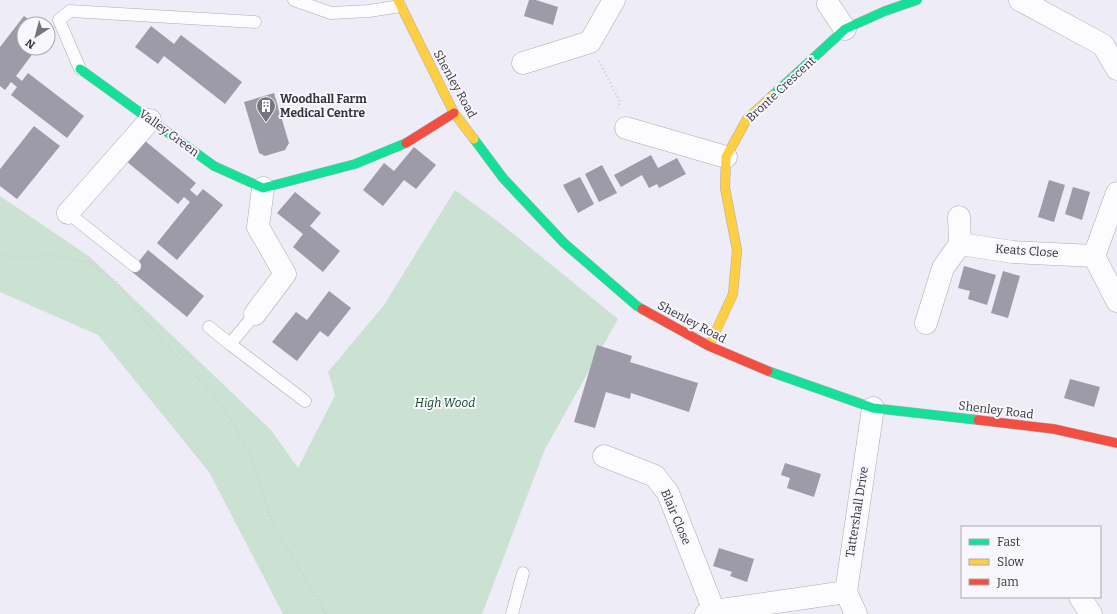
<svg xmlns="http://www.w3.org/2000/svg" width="1117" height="614" viewBox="0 0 1117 614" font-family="Bitter,serif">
<rect width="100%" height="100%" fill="#eeecf6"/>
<polygon fill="#cbe2d3" points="455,190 500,223 618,319 545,449 482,614 283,614 209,472 98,335 0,292 0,196 90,257 271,430 298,468 335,395 328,372 384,305"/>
<g fill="#9e9ba9">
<polygon points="529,0 536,0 558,7 553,25 524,16"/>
<polygon points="24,16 35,24 24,24 24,48 37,48 16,76 22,81 28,73 84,116 67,138 11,95 17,87 11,82 5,90 0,86 0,47"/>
<polygon points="151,26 174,44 181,35 242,82 225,104 164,56 158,64 135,47"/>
<polygon points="274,93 289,143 285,150 265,156 259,153 244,102"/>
<polygon points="34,126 60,146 17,199 0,186 0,169"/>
<polygon points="144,140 196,183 190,190 197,196 203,189 223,205 177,260 157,243 190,202 184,197 178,204 126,161"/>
<polygon points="414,147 436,165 416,189 404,180 383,206 363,190 384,163 394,171"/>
<polygon points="651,155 658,168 677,158 686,174 659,188 657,184 649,188 642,175 621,187 614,175"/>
<polygon points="602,165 617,193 599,202 585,174"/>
<polygon points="580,177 594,204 578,213 563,185"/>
<polygon points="1049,180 1065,185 1054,222 1038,217"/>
<polygon points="1073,187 1090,192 1082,220 1065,214"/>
<polygon points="295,192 321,213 310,226 340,251 323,272 293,247 303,234 277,213"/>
<polygon points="148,250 204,296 187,317 131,271"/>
<polygon points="964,266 996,275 987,305 968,299 970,291 958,288"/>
<polygon points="1003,271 1020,276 1008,318 991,313"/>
<polygon points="329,291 351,308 328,337 320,331 297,361 272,342 296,312 307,320"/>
<polygon points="597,345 632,356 630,362 698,383 689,412 631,393 630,399 606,392 595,428 574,422"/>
<polygon points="1070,379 1100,387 1094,407 1064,398"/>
<polygon points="785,463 821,474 814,497 787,488 790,478 781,475"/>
<polygon points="719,548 754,559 747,582 730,576 732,572 713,566"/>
</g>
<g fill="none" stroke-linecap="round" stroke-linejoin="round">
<defs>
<g id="lane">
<polyline points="294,0 331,13 369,11 400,6"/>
<polyline points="80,69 59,20 70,11 255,22"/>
<polyline points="68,213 135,266"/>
<polyline points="255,314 230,344 305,401"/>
<polyline points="209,327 230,344"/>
<polyline points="512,614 523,573"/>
</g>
<g id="street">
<polyline points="1020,0 1103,45 1117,69"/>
<polyline points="828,4 845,29"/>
<polyline points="523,63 590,42 614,0"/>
<polyline points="626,128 726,157"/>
<polyline points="1117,193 1094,256 1117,301"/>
<polyline points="68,213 150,120"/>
<polyline points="960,244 1013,252 1094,256"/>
<polyline points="255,314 285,274 258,227 263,188"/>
<polyline points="926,323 943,268 960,244 959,217"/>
<polyline points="604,456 655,476 668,493 714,611"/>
<polyline points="1080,597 1091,614"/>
<polyline points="706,614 714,611 846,592"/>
<polyline points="856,614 846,592 873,408"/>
</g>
<g id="fast">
<polyline points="80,69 214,166 263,188 355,164 406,143"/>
<polyline points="773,95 845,29 885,11 917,0"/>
<polyline points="474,139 503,178 564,243 637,306 642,309"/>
<polyline points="768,371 873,408 978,420"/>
</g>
<g id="slow">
<polyline points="398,0 454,113 474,139"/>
<polyline points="709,346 733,294 737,250 725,188 726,157 747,119 773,95"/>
</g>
<g id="jam">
<polyline points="406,143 454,113"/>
<polyline points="642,309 709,346 768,371"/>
<polyline points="978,420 1054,429 1117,443"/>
</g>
</defs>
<use href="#lane" stroke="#acabb2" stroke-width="13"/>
<use href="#street" stroke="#acabb2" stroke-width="23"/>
<use href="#fast" stroke="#acabb2" stroke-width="10"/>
<use href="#slow" stroke="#acabb2" stroke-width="10"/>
<use href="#jam" stroke="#acabb2" stroke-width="10"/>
<g stroke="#ceced0" stroke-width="2.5" stroke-dasharray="1 3" stroke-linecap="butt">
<polyline points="599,61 620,102 618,108"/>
<polyline points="0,253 16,258 52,255 87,262 117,282 148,325 221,403 250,454 273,525 326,614"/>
</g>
<use href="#lane" stroke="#fcfcfe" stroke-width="12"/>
<use href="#street" stroke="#fcfcfe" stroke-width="22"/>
<use href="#fast" stroke="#16e098" stroke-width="9"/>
<use href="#slow" stroke="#ffcf43" stroke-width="9"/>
<use href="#jam" stroke="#f24e42" stroke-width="9"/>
</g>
<defs>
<symbol id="building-pin" viewBox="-11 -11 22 30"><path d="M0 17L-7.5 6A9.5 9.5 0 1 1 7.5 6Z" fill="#76747c" stroke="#f8f7fe"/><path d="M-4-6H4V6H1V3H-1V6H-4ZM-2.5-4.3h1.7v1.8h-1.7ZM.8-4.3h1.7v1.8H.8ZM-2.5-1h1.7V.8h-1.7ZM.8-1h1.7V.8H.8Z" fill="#fff"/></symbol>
</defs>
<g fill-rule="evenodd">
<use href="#building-pin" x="255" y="95" width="22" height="30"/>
</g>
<g text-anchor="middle" stroke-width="4" stroke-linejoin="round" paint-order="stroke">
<g font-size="12" fill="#36343b" stroke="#f8f7fe">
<text transform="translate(455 84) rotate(61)" y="4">Shenley Road</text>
<text transform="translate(781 89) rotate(-43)" y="4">Bronte Crescent</text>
<text transform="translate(169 133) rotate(36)" y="4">Valley Green</text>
<text transform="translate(1027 251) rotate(4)" y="4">Keats Close</text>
<text transform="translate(692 322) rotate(28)" y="4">Shenley Road</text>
<text transform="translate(996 410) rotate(7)" y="4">Shenley Road</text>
<text transform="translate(857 512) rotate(-81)" y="4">Tattershall Drive</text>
<text transform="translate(676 517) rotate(67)" y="4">Blair Close</text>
</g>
<g font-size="12" font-weight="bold" fill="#36343b" stroke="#f8f7fe" text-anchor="start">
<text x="280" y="103">Woodhall Farm<tspan x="280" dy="14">Medical Centre</tspan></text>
</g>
<g font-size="12" font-style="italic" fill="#0d4a22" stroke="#f8f7fe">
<text x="445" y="407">High Wood</text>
</g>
</g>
<rect x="961" y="526" width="140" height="72" fill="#f8f7fe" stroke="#aaa9b0"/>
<rect x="969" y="539" width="20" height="6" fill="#16e098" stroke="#aaa9b0"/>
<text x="997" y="546" font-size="12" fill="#36343b">Fast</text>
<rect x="969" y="559" width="20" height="6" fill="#ffcf43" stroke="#aaa9b0"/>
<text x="997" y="566" font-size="12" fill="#36343b">Slow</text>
<rect x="969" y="579" width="20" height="6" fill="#f24e42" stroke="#aaa9b0"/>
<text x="997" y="586" font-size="12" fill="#36343b">Jam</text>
<g transform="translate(36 36) rotate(216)"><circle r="19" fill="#f8f7fe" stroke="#aaa9b0"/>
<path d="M0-3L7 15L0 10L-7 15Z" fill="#76747c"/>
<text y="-6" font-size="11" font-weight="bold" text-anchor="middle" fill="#36343b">N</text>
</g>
</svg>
